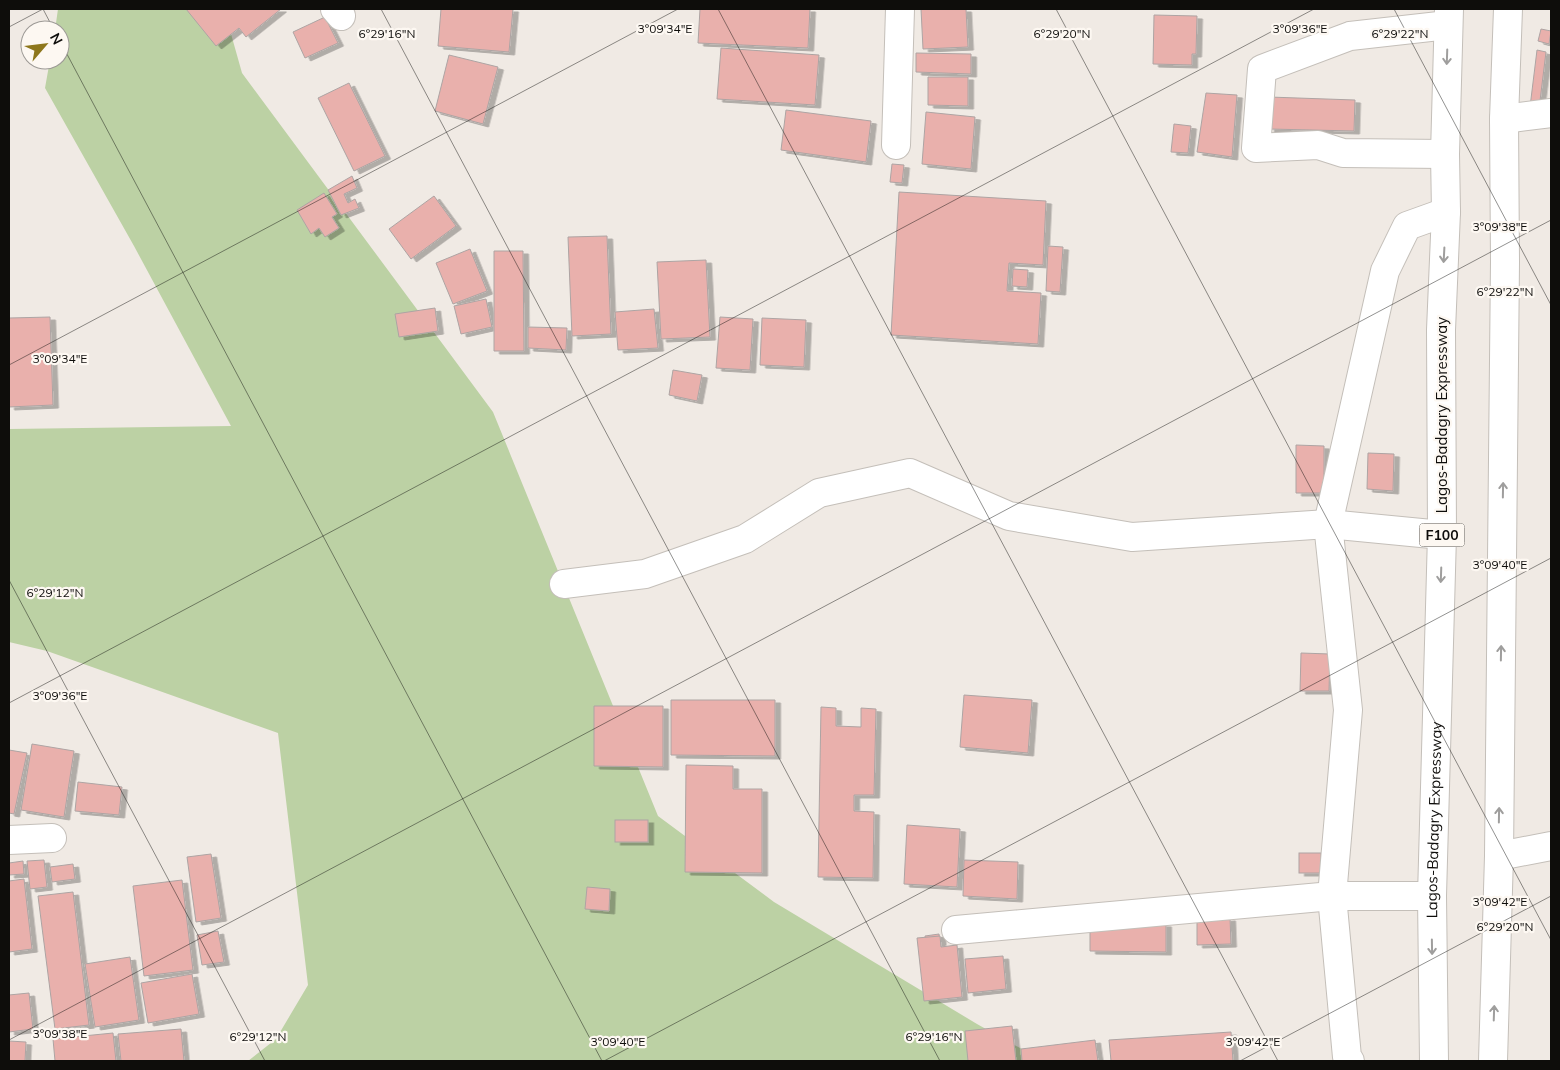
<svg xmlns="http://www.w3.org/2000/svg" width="1560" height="1070" viewBox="0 0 1560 1070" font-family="Mulish,sans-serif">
<defs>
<filter id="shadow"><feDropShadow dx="5.5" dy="3" stdDeviation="0" flood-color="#0004"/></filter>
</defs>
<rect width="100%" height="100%" fill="#f0eae4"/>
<polygon fill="#bcd1a4" points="58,9 224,9 242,73 493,412 658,816 774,902 977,1024 1043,1061 248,1061 276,1039 308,985 278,733 47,651 9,642 9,429 231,426 134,246 45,88 50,60 60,60 60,30 55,30"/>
<g fill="#e9b0ac" stroke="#ada4a3" filter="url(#shadow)">
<polygon points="186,9 281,9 246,37 239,28 216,46"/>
<polygon points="441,9 513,9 509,52 438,46"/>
<polygon points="700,9 810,9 808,48 698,43"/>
<polygon points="921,9 966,9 968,47 923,49"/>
<polygon points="1154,15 1197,16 1196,54 1192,54 1192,65 1153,64"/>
<polygon points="325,17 338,43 305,58 293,32"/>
<polygon points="1541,29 1551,31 1549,44 1538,41"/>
<polygon points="721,48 819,55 815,105 717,99"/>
<polygon points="1537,50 1546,52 1539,109 1530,107"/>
<polygon points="916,53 971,54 971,74 916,72"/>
<polygon points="449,55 498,67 483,124 435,111"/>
<polygon points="928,77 968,77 968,106 928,105"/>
<polygon points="349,83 385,156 354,171 318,98"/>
<polygon points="1206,93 1237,95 1232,157 1197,152"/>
<polygon points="1269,97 1355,100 1354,131 1269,129"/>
<polygon points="786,110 871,121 866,162 781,150"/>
<polygon points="926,112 975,117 971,169 922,164"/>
<polygon points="1174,124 1191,126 1188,153 1171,152"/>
<polygon points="892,164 904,165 902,183 890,182"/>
<polygon points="352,176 357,188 344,194 348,203 355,199 359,208 341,215 328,190"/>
<polygon points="899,192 1046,201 1043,265 1009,263 1007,291 1041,293 1038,344 891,335"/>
<polygon points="324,193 337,214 332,217 339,228 325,237 319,228 311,234 297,210"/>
<polygon points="434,196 456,226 411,259 389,229"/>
<polygon points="607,236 611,334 572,336 568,237"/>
<polygon points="1048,246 1063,247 1060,292 1046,291"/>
<polygon points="470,249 487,291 453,304 436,263"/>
<polygon points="494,251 523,251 524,351 494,351"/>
<polygon points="706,260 710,337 661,339 657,262"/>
<polygon points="1013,269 1028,270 1027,287 1012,286"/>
<polygon points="486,299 492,327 461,334 454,306"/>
<polygon points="435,308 438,331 399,337 395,314"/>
<polygon points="654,309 658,348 618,350 615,312"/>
<polygon points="50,317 53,405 9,407 9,318"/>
<polygon points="720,317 753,319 750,370 716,368"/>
<polygon points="762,318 806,320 804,367 760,365"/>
<polygon points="528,327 567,328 566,350 528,348"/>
<polygon points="673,370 702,375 697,401 669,395"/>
<polygon points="1296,445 1324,446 1324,493 1296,493"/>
<polygon points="1368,453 1394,454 1393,491 1367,489"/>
<polygon points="1301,653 1330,654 1329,691 1300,691"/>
<polygon points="964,695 1032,700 1028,753 960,747"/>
<polygon points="671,700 775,700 775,756 671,755"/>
<polygon points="594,706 663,706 663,767 594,766"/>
<polygon points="821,707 836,708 836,726 861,727 861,708 876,709 874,795 854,795 854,811 874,812 873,878 818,877"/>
<polygon points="32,744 74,751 64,817 21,810"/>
<polygon points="9,750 27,753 14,814 9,813"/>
<polygon points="686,765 733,766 733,789 762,789 762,873 685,872"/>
<polygon points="78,782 122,787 119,815 75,811"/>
<rect x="615" y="820" width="33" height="22"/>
<polygon points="907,825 960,829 957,887 904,884"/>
<rect x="1299" y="853" width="22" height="20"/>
<polygon points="211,854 221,918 196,922 187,857"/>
<polygon points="44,860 47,887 30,889 27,861"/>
<polygon points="964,860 1018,862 1017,899 963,896"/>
<polygon points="23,861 24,874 9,875 9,863"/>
<polygon points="73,864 75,879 52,882 50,867"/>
<polygon points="24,879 32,949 9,952 9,881"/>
<polygon points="182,880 193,970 144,976 133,886"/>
<polygon points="587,887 610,889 609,911 585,909"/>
<polygon points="73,892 89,1025 55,1029 38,896"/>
<polygon points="1230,918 1231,944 1197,945 1197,920"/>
<polygon points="1090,923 1166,924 1166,952 1090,951"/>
<polygon points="218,931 224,962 202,965 197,935"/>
<polygon points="939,934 941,954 927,956 925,936"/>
<polygon points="940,936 941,947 957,945 962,997 924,1001 917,938"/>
<polygon points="1003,956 1006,989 968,993 965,959"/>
<polygon points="130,957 139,1020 95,1027 85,964"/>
<polygon points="192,974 199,1014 148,1023 141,983"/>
<polygon points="29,993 33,1029 9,1032 9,995"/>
<polygon points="1012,1026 1016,1061 968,1061 965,1031"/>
<polygon points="181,1029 184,1061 121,1061 118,1034"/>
<polygon points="1231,1032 1233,1061 1111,1061 1109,1040"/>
<polygon points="113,1033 116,1061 55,1061 53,1039"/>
<polygon points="1095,1040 1098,1061 1022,1061 1021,1049"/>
<polygon points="9,1041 26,1042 25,1061 9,1061"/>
</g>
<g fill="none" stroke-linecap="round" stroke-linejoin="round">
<defs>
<g id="minor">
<polyline points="335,9 341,16"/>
<polyline points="1504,119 1551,113"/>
<polyline points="896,145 900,9"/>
<polyline points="1445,154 1343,153 1318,145 1256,148 1262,69 1350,36 1448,25"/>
<polyline points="564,584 645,574 745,539 819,493 910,473 1009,516 1132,537 1328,524 1442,535"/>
<polyline points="9,840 52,838"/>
<polyline points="1499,856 1551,846"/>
<polyline points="956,930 1332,896 1432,896"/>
<polyline points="1350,1061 1347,1057 1332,896 1348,710 1328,524 1385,271 1407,226 1446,212"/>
</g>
<g id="highway">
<path id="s1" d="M1434,1061L1432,896L1442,535L1441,330L1446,212L1445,154L1449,9"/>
<polyline points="1493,1061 1499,856 1505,262 1504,119 1508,9"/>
</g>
</defs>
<use href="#minor" stroke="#c4bfb9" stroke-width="30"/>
<use href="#highway" stroke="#c4bfb9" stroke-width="30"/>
<use href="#minor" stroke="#fff" stroke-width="28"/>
<use href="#highway" stroke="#fff" stroke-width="28"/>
</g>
<defs><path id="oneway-shaft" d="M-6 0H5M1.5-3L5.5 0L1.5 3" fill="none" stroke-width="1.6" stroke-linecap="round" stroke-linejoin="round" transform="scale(1.25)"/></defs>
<g stroke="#9f9e9d">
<use href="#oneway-shaft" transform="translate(1447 57) rotate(92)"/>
<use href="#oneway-shaft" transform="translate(1444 255) rotate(93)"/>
<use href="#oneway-shaft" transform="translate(1503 490) rotate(-89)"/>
<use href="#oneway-shaft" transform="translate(1441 575) rotate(92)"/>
<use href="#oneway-shaft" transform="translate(1501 653) rotate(-89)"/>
<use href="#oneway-shaft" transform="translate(1499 815) rotate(-89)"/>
<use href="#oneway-shaft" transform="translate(1432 947) rotate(89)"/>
<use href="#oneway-shaft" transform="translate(1494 1013) rotate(-88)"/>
</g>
<path fill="none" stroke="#0e0d0b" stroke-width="1" stroke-opacity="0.45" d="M43,9L54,30M381,9L940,1061M718,9L1278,1061M1056,9L1551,940M1394,9L1551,305M9,27L43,9M60,41L602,1061M9,365L678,9M9,580L265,1061M9,703L1314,9M9,1040L1551,220M604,1061L1551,558M1240,1061L1551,896"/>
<g text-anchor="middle" stroke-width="4.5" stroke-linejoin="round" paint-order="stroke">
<rect fill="#fdf8f2" stroke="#565450" stroke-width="1" x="1419.5" y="523.5" width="45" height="23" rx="4"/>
<g font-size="14" font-weight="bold" fill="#0e0d0b">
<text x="1442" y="540">F100</text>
</g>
<g font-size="15" fill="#0e0d0b" stroke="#fdf8f2">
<text transform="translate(1442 415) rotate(-90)" y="5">Lagos-Badagry Expressway</text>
<text dy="5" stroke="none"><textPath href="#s1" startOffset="241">Lagos-Badagry Expressway</textPath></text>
</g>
</g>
<g font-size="12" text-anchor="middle" fill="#0e0d0b" stroke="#fdf8f2" stroke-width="4.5" stroke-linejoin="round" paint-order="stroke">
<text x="665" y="33">3°09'34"E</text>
<text x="1300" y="33">3°09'36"E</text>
<text x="387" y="38">6°29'16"N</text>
<text x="1062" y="38">6°29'20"N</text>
<text x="1400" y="38">6°29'22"N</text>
<text x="1500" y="231">3°09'38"E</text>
<text x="1505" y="296">6°29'22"N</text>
<text x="60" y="363">3°09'34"E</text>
<text x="1500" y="569">3°09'40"E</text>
<text x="55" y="597">6°29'12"N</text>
<text x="60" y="700">3°09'36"E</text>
<text x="1500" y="906">3°09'42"E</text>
<text x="1505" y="931">6°29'20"N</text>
<text x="60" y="1038">3°09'38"E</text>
<text x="258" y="1041">6°29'12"N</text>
<text x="934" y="1041">6°29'16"N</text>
<text x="618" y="1046">3°09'40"E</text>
<text x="1253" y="1046">3°09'42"E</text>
</g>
<rect width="1560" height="1070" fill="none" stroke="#0e0d0b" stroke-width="20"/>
<g transform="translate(45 45) rotate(62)"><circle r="24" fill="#fdf8f2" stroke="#9d9a96"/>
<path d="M0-4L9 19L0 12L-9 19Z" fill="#8e771c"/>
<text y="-8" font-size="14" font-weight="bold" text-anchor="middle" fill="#0e0d0b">N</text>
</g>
</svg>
